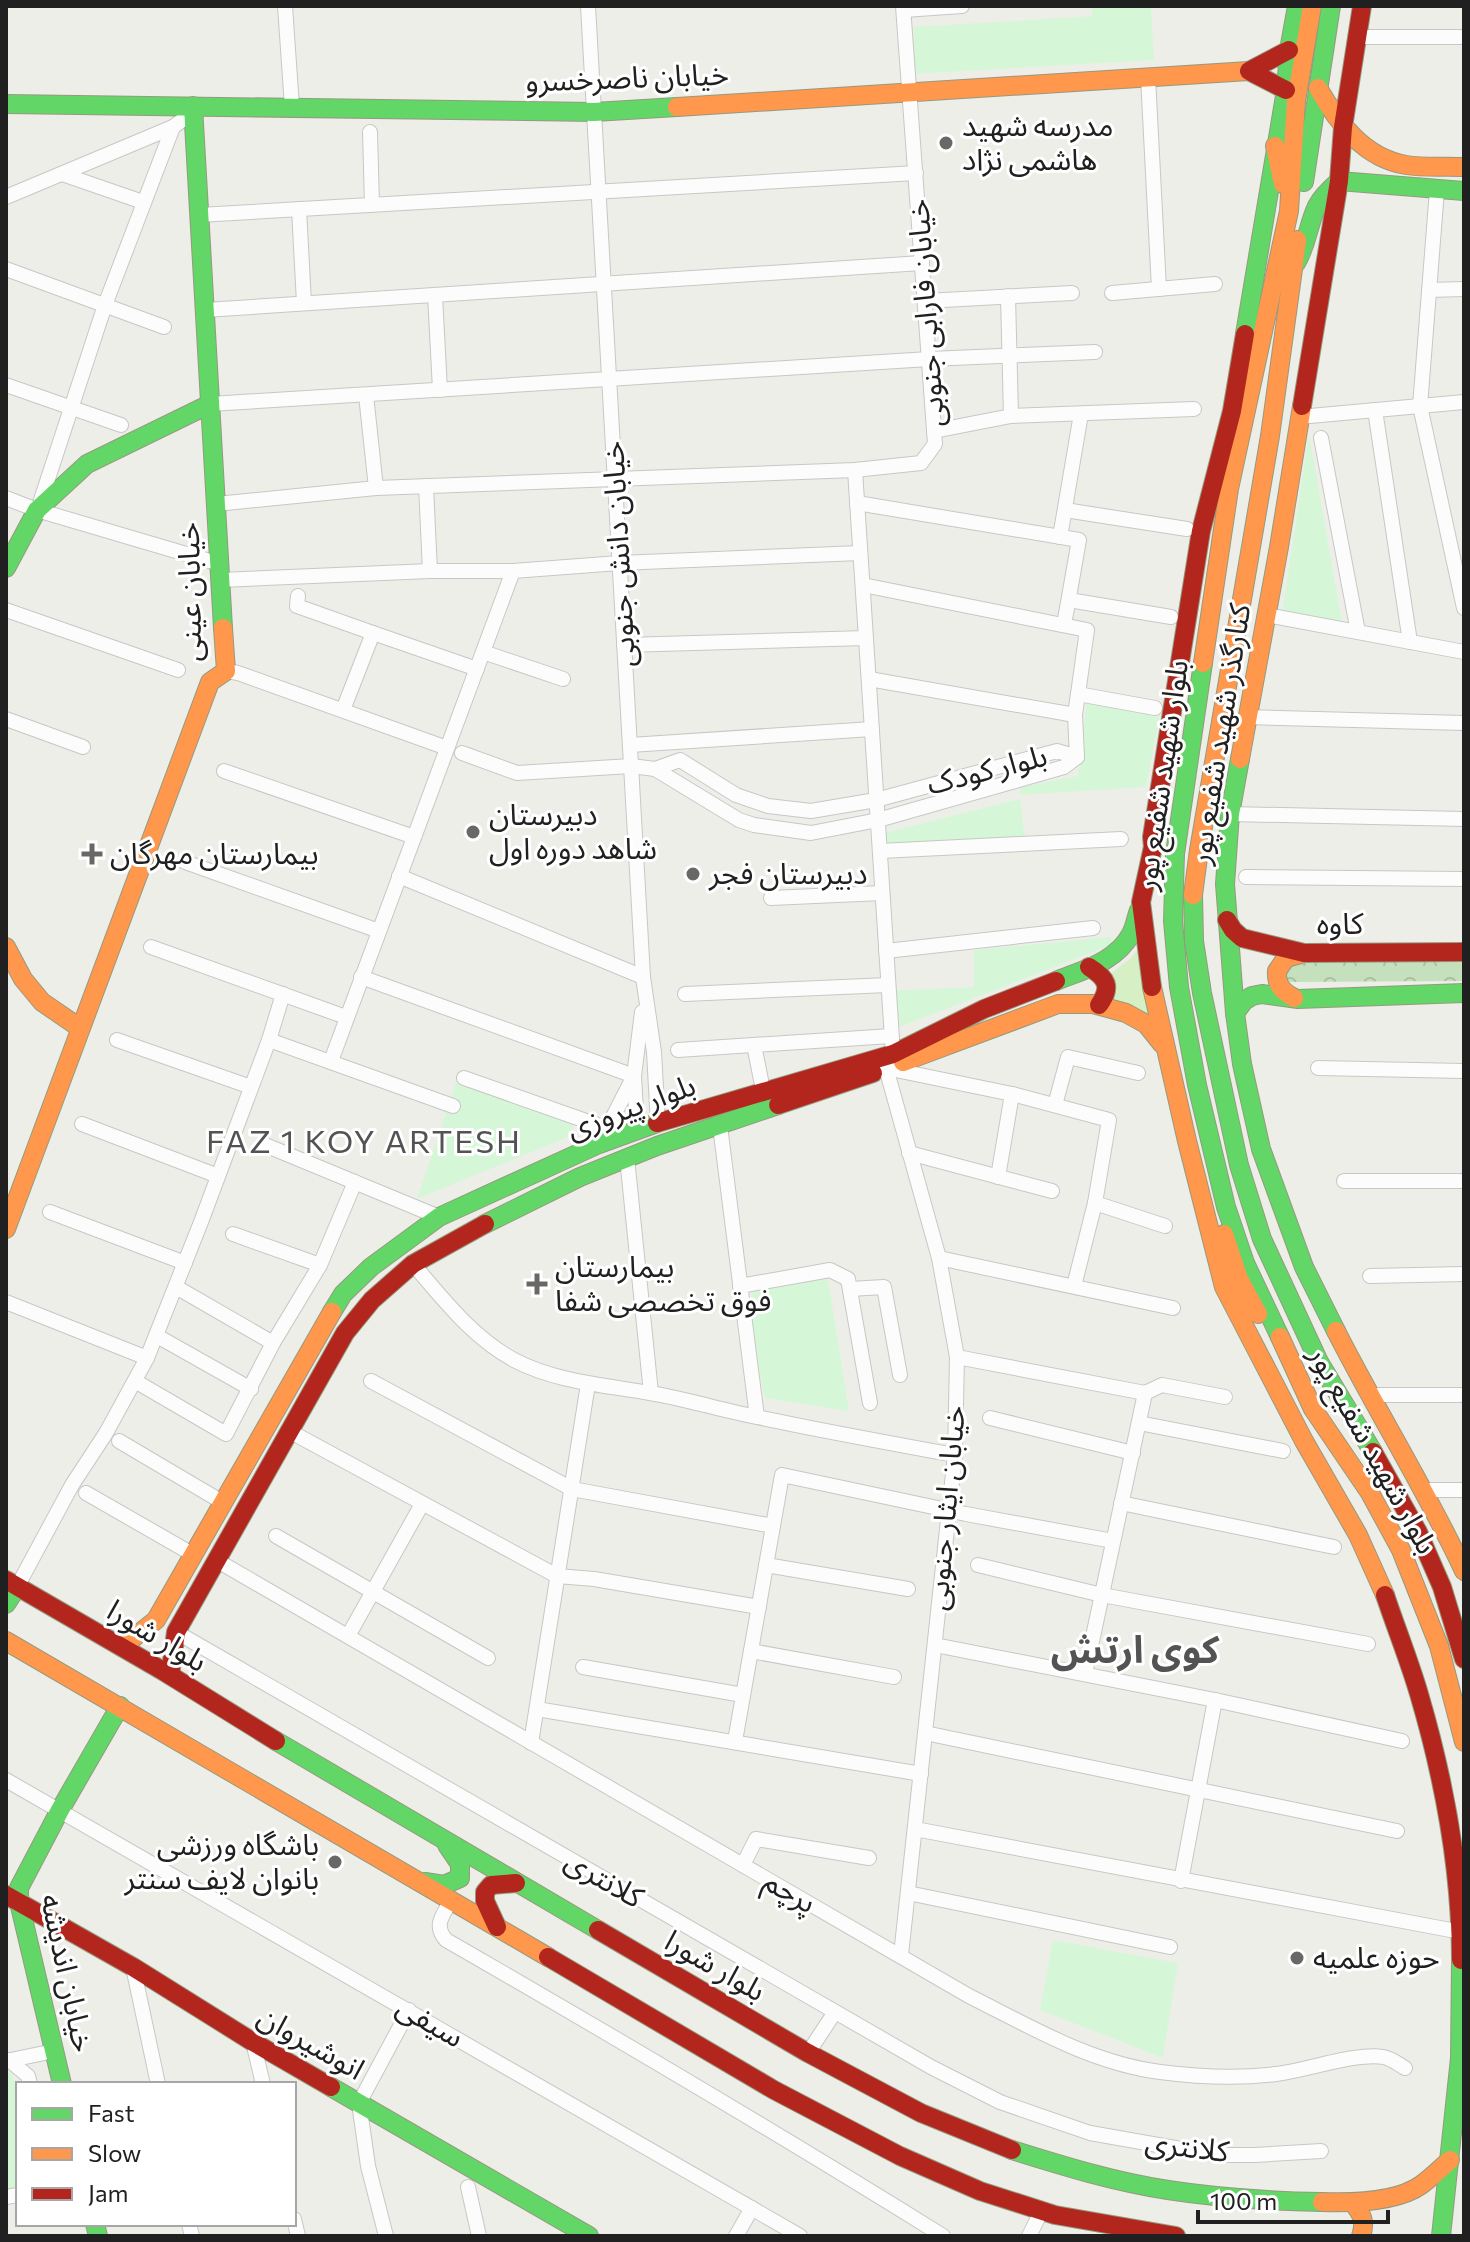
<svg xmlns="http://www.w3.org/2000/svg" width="1470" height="2242" viewBox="0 0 1470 2242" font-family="Commissioner,'Noto Sans Arabic',sans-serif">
<defs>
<pattern id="forest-crowns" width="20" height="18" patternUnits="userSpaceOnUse" patternTransform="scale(2)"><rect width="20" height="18" fill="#c5e0bc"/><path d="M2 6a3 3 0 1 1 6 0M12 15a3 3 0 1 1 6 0" fill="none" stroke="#a9c0a1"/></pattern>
</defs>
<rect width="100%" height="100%" fill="#eeeee9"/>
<polygon fill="#d7efc5" points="1139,948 1151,1016 1114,1002 1106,977 1130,959"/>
<polygon fill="url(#forest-crowns)" points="1464,956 1464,981 1289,982 1282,979 1285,960"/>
<g fill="#d5f7d8">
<polygon points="1091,6 1151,6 1154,60 913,74 914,27 1092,16"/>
<polygon points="1309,434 1342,623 1282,614"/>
<polygon points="1087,700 1160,713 1146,787 1020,795 1020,787 1078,776"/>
<polygon points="1020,799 1025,839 877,848 876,835"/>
<polygon points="1111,937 1111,945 884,1033 884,991 974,987 974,950"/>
<polygon points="457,1080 574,1124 568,1137 417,1199"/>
<polygon points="828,1279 849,1411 765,1398 746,1306 757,1286"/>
<polygon points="1053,1940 1178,1963 1163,2058 1040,2010"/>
<polygon points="11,2071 18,2097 18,2188 6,2189 6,2072"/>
</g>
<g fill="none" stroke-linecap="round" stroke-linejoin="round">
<defs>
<g id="street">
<polyline points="285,6 292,107"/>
<polyline points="588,6 643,977 654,1052 658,1124"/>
<polyline points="904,10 962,6"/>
<polyline points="1357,37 1464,37"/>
<polyline points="1148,77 1159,289"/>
<polyline points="370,132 372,205"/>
<polyline points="62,174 143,202"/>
<polyline points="1437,190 1420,406 1464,608"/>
<polyline points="6,197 173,127"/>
<polyline points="299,209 304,303"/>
<polyline points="199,215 916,173"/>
<polyline points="6,269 164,327"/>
<polyline points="1429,290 1464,289"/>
<polyline points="1112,293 1215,284"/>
<polyline points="435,295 440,390"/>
<polyline points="1008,296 1011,416"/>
<polyline points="925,301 1072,293"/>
<polyline points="205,310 922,263"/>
<polyline points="6,385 121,425"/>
<polyline points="366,395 376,488"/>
<polyline points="210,404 929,359 1095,352"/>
<polyline points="1375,410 1410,642"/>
<polyline points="1299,417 1464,402"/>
<polyline points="934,431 1011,416 1194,409"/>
<polyline points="1321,438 1358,632"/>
<polyline points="855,470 893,1054"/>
<polyline points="426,486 430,571"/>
<polyline points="6,498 37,510 220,564"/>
<polyline points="857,503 1079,540 1064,625"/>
<polyline points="216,504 376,488 855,470 921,463 935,444 903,6"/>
<polyline points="39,506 105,305 173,127 193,112"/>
<polyline points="1065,510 1187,529"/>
<polyline points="1060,537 1081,414"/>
<polyline points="220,580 430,571 513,571 619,563 860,553"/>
<polyline points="863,585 1087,630 1075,715 1077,757"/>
<polyline points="298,596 297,606 373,633"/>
<polyline points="1069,600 1171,617"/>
<polyline points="6,610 178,670"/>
<polyline points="1267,615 1464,652"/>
<polyline points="624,645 866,638"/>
<polyline points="483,652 563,679"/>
<polyline points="226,671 238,673 447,748"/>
<polyline points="869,679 1075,715"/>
<polyline points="1078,694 1155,708"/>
<polyline points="343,710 373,633 477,669"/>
<polyline points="1247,717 1464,723"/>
<polyline points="6,719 83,747"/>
<polyline points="630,745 872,729"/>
<polyline points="462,753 517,773 631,766 655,769 739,820 754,825 811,833 878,820 1064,767 1077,757"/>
<polyline points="655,769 680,760 736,795 768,806 811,811 876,800 1057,751 1077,757"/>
<polyline points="224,771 414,837"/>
<polyline points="1230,814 1464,819"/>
<polyline points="880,851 1121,839"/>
<polyline points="185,862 379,931"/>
<polyline points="399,876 643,977"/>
<polyline points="1246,877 1464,879"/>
<polyline points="771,898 882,893"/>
<polyline points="151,947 346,1017"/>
<polyline points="886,951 1093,928"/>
<polyline points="361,977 634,1076 599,1144"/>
<polyline points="685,994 888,985"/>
<polyline points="117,1040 251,1087"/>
<polyline points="269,1040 453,1106"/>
<polyline points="754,1045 763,1090"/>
<polyline points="678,1050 891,1036"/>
<polyline points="331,1061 513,571"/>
<polyline points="1318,1068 1464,1071"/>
<polyline points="464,1078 606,1128"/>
<polyline points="1055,1105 1068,1057 1138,1073"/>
<polyline points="82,1124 218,1176"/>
<polyline points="720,1126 757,1417"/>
<polyline points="637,1129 634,1076 642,1012"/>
<polyline points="265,1145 439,1217"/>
<polyline points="909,1153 1052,1191"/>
<polyline points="627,1158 651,1393"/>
<polyline points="998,1177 1012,1094"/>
<polyline points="1344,1181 1464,1181"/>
<polyline points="1095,1203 1165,1226"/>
<polyline points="50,1212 185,1263"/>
<polyline points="233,1234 320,1265"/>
<polyline points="939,1258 1173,1308"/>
<path d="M413,1264C444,1300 472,1337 514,1360C556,1382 604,1385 650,1393C686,1399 721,1410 757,1417C823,1431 889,1443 955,1455"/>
<polyline points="1370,1276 1464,1274"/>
<polyline points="740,1286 830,1270 848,1279 870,1403"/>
<polyline points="176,1287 273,1343"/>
<polyline points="850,1289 884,1287 900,1375"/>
<polyline points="6,1302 147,1358"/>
<polyline points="157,1336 251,1389"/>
<polyline points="957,1357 1145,1393"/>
<polyline points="135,1381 226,1434 273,1343 320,1265 355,1182"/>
<polyline points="371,1381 572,1489 773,1526"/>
<polyline points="1145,1393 1162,1385 1225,1397"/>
<polyline points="1369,1395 1464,1395"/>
<polyline points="990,1418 1133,1453"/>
<polyline points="1139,1423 1283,1451"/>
<polyline points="291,1432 557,1576 594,1579 759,1607"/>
<polyline points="119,1441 224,1503"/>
<polyline points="1423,1490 1464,1490"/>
<polyline points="86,1493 194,1555"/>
<polyline points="1121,1503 1334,1547"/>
<polyline points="276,1536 488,1658"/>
<path d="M216,1560L969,1996C1031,2027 1091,2063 1160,2072C1199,2077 1237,2079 1276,2074C1304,2071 1358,2052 1383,2057C1391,2058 1398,2064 1405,2068"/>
<polyline points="766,1565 908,1589"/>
<polyline points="978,1565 1102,1595 1368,1644"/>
<polyline points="17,1587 72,1485 106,1433 147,1358 201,1222 269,1040 283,994"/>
<polyline points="176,1632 931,2067 1000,2102 1090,2133 1215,2155 1255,2155 1321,2151"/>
<polyline points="348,1636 422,1504"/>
<polyline points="935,1645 1215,1700 1402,1741"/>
<polyline points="751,1651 894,1677"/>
<polyline points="583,1667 743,1695"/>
<polyline points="1085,1674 1145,1393"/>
<polyline points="537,1709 921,1774"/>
<polyline points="925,1733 1397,1831"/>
<polyline points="735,1741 782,1475 966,1514 1113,1541"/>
<polyline points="531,1743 588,1384"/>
<polyline points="6,1780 800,2236"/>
<polyline points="915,1829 1461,1932"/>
<polyline points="743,1865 756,1839 869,1858"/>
<polyline points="1181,1881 1215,1700"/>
<polyline points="908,1893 1170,1947"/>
<path d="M451,1901C443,1915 433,1925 446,1940C613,2036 779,2134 943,2236"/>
<polyline points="901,1955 955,1455 957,1357 939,1258 886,1068 1012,1094 1109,1120 1095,1203 1074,1286"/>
<polyline points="133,1967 158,2084"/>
<polyline points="253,2042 263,2084"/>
<polyline points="808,2053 835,2012"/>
<polyline points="9,2060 28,2076 30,2084"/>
<polyline points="6,2061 54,2051"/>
<polyline points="468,2187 479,2236"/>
<polyline points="6,2197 18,2195"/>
<polyline points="294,2219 298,2236"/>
<polyline points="189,2224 192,2236"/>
<polyline points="386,2236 368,2166 359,2103 409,2010"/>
<polyline points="736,2236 752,2208"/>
<polyline points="1029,2236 1042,2210"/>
</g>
<g id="fast">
<polyline points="6,104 594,112 677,107"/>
<polyline points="193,106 223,628"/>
<polyline points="1304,182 1331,6"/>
<path d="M1296,263C1307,245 1308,225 1317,206C1322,196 1331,188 1339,181L1464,191"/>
<polyline points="1245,334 1286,90 1289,50 1297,6"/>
<polyline points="6,568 37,510 87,464 210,404"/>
<polyline points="1203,663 1175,854 1173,921 1179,987 1197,1085 1226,1207 1245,1263 1280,1337"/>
<polyline points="1240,759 1230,814 1225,884 1235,1013 1242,1064 1261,1149 1304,1267 1336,1331"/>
<polyline points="1193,895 1194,941 1202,993 1239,1165 1262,1239 1319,1362 1373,1452"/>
<path d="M1056,981C1083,970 1116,962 1131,934C1135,927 1136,918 1139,910"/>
<polyline points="1235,1013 1244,1001 1252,996 1262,994 1298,999 1464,993"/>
<polyline points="485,1224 580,1177 657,1146 778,1105"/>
<polyline points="332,1312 343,1294 371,1267 439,1217 599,1144 657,1123"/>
<polyline points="6,1604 17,1587"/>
<polyline points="276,1741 598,1930"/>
<polyline points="425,1882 444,1885 460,1878 460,1864 447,1845"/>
<polyline points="62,2084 19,1902 19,1888 60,1810 120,1706"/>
<polyline points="331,2087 589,2236"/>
<path d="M1012,2150C1063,2166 1115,2182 1168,2190C1219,2198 1270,2201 1322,2202"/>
<polyline points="95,2224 98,2236"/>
<polyline points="1441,2236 1460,2058 1461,1960"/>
</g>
<g id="slow">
<path d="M1318,88C1338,123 1364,158 1406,165C1425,168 1445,166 1464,167"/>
<polyline points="677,107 1249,71"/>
<polyline points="1275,146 1283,184"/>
<polyline points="1203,663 1229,489 1289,211 1296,101 1312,6"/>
<polyline points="1240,759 1279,547 1302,406"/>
<polyline points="1193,895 1199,850 1270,436 1297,240"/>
<polyline points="6,947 23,979 42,1002 80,1028"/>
<polyline points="1152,987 1187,1141 1224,1287 1304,1441 1358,1535 1385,1595"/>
<path d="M1294,998C1282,991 1276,985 1277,971L1286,958L1304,953"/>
<polyline points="903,1062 1058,1004 1093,1004 1126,1013 1146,1024 1162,1044"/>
<polyline points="6,1229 210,682 226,671 223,628"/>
<polyline points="1224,1234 1239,1279 1258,1314"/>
<path d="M1336,1331C1377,1412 1426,1489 1464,1571"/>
<polyline points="1280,1337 1313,1409 1370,1493 1401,1550 1439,1646 1464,1742"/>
<polyline points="6,1641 548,1957"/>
<polyline points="122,1647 156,1620 332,1312"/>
<path d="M1322,2202C1350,2203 1397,2202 1421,2185C1431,2178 1441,2168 1450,2160"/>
<path d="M1353,2203C1362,2214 1366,2222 1361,2236"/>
</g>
<g id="jam">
<polyline points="1286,90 1249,71 1289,50"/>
<polyline points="1302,406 1339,181 1343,127 1362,6"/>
<polyline points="1227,920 1233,930 1242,938 1304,953 1464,952"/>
<path d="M1089,967C1107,978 1112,987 1099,1005"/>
<polyline points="1152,987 1141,902 1153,847 1152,837 1201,531 1232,411 1245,334"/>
<polyline points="778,1105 873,1073"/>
<polyline points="657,1123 893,1054 984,1009 1056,981"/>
<polyline points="1373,1452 1418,1532 1442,1587 1464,1659"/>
<polyline points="6,1580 163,1671 276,1741"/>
<path d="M1385,1595C1396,1628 1409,1660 1419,1694C1444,1779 1461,1871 1461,1960"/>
<polyline points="170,1675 176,1632 345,1333 372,1300 413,1264 485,1224"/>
<polyline points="6,1895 133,1967 253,2042 331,2087"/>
<polyline points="497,1927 485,1901 485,1892 491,1885 516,1883"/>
<polyline points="598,1930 808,2053 921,2113 1012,2150"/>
<polyline points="548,1957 774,2090 900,2156 980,2191 1055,2215 1176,2236"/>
</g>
</defs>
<use href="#street" stroke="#c7c7c5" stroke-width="16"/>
<use href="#fast" stroke="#959a7f" stroke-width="20"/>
<use href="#slow" stroke="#959a7f" stroke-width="20"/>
<use href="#jam" stroke="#959a7f" stroke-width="20"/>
<use href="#street" stroke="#fcfcfc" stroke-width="14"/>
<use href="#fast" stroke="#63d668" stroke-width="18"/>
<use href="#slow" stroke="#ff974d" stroke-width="18"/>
<use href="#jam" stroke="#b3261e" stroke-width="18"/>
</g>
<g fill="#686866" stroke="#fff" stroke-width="3">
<circle cx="946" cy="143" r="8"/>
<circle cx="473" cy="832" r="8"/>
<path d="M88 842h8v8h8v8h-8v8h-8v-8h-8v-8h8z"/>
<circle cx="693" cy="874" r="8"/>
<path d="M533 1272h8v8h8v8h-8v8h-8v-8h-8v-8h8z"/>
<circle cx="335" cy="1862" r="8"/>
<circle cx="1297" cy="1958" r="8"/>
</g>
<g text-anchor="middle" stroke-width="6" stroke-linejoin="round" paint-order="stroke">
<g font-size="30" fill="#202020" stroke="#fff">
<text transform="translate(627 78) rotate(-2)" y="10">خیابان ناصرخسرو</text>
<text transform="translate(926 313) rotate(-94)" y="10">خیابان فارابی جنوبی</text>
<text transform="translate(619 554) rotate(-93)" y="10">خیابان دانش جنوبی</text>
<text transform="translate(190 592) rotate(-91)" y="10">خیابان عینی</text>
<text transform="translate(1220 734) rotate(-81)" y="10">کنارگذر شهید شفیع پور</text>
<text transform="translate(987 770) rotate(-14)" y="10">بلوار کودک</text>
<text transform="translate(1162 775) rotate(-82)" y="10">بلوار شهید شفیع پور</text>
<text x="1340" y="934">کاوه</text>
<text transform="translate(631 1107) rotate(-20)" y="10">بلوار پیروزی</text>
<text transform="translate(1373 1450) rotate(61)" y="10">بلوار شهید شفیع پور</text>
<text transform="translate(946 1508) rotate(-85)" y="10">خیابان ایثار جنوبی</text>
<text transform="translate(157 1636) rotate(31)" y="10">بلوار شورا</text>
<text transform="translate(604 1879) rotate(30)" y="10">کلانتری</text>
<text transform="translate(790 1892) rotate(30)" y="10">پرچم</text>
<text transform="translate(715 1966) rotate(30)" y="10">بلوار شورا</text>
<text transform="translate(67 1973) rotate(78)" y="10">خیابان اندیشه</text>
<text transform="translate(430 2022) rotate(30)" y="10">سیفی</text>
<text transform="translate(311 2043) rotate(30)" y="10">انوشیروان</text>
<text transform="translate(1187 2147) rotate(7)" y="10">کلانتری</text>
</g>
<g font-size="30" fill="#202020" stroke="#fff" text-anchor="start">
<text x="962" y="136">مدرسه شهید<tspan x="962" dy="34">ه‍اشمی نژاد</tspan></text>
<text x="489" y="825">دبیرستان<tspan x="489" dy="34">شاهد دوره اول</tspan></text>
<text x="110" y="864">بیمارستان مهرگان</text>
<text x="709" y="884">دبیرستان فجر</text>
<text x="555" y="1277">بیمارستان<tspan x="555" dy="34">فوق تخصصی شفا</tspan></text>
<text x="319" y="1855" text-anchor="end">باشگاه ورزشی<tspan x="319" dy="34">بانوان لایف سنتر</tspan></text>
<text x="1313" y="1968">حوزه علمیه</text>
</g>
<g font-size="32" letter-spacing="2" fill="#535353" stroke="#fff">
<text x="364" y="1153">FAZ 1 KOY ARTESH</text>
</g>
<g font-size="38" font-weight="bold" fill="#535353" stroke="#fff">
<text x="1135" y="1663">کوی ارتش</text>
</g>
</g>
<rect width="1470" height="2242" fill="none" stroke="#202020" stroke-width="16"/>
<rect x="16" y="2082" width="280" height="144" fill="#ffffff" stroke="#a6a6a6" stroke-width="2"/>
<rect x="32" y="2108" width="40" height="12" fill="#63d668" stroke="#a6a6a6" stroke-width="2"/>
<text x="88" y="2122" font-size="24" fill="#202020">Fast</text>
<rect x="32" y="2148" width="40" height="12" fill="#ff974d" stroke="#a6a6a6" stroke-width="2"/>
<text x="88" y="2162" font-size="24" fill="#202020">Slow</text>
<rect x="32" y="2188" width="40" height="12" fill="#b3261e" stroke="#a6a6a6" stroke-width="2"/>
<text x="88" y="2202" font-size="24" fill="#202020">Jam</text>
<path d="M1198 2210v12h190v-12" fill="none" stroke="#202020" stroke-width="4"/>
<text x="1210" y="2210" font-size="24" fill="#202020" stroke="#ffffff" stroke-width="6" paint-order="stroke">100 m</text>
</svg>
